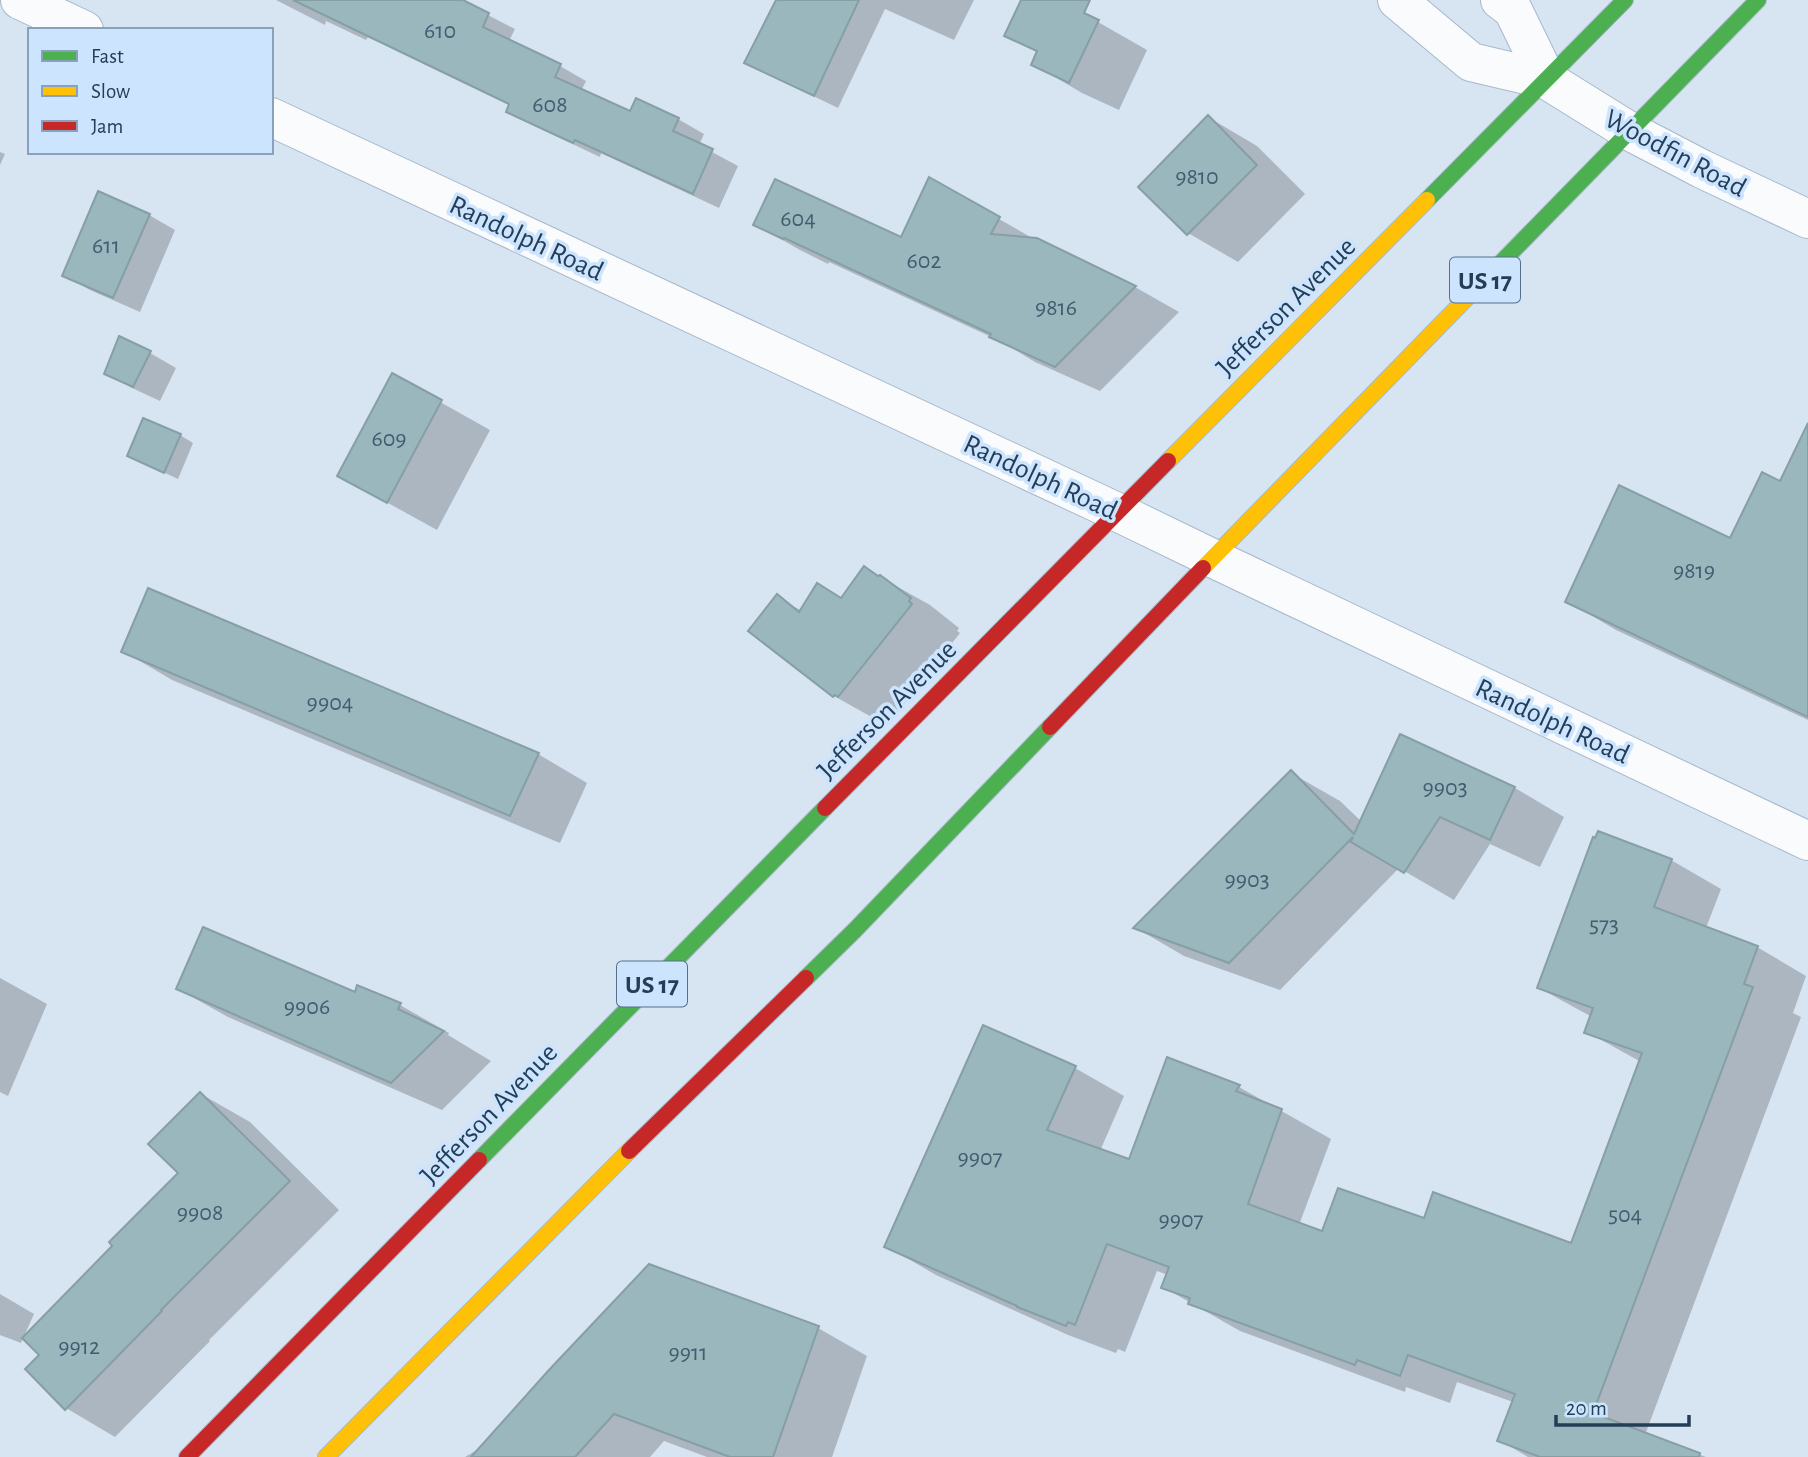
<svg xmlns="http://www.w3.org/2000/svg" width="1808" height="1457" viewBox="0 0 1808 1457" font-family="'Alegreya Sans',sans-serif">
<rect width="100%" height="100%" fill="#d7e4f2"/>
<g fill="#0003">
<polygon points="276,0 459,0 515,29 509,41 560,66 586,81 581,91 631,114 678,119 704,134 699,145 738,166 719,208 601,153 600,157 534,126 508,111 511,105 368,37 366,40 326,21 325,25"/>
<polygon points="776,0 974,0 954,40 885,9 838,108 770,75 746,62 771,13 770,12"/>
<polygon points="1023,0 1051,0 1098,22 1147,50 1119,110 1082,93 1033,64 1038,53 1007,35"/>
<polygon points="1208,117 1257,146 1305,194 1238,262 1188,233"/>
<polygon points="0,152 5,154 0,165"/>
<polygon points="930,180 1036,240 1135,287 1179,312 1100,391 1035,362 1002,342 829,262 828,264 800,250 756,225 902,239"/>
<polygon points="149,215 175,230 140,312 90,290 64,275"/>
<polygon points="150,353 176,368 160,401 132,388 106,373"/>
<polygon points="392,375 490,430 437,530 339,476"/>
<polygon points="1808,427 1808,720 1616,630 1567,601 1730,540 1781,484"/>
<polygon points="180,435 193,443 178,479 129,456"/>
<polygon points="880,577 930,605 959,628 957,631 960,633 888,724 884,724 834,696 751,631 777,597 802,611 843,600"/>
<polygon points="123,651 538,754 587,783 560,843 172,680"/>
<polygon points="1401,736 1515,788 1564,817 1540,867 1490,844 1454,900 1399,868 1280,990 1184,956 1136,928 1291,773 1340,801 1362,822"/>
<polygon points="1671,860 1721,889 1706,928 1757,947 1806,976 1793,1013 1801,1017 1645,1435 1706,1457 1528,1457 1499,1440 1513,1402 1457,1382 1450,1403 1406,1387 1405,1392 1240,1331 1163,1287 1168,1275 1157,1271 1125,1352 1118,1349 1116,1353 1068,1335 936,1275 886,1246 1075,1068 1124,1096 1100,1151 1130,1161 1168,1060 1239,1087 1331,1139 1299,1225 1323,1233 1425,1221 1572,1246 1641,1062 1587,1032 1592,1017 1539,988"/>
<polygon points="0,978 47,1004 8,1096 0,1092"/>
<polygon points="178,989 400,1005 449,1033 448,1035 491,1061 442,1110 228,1017"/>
<polygon points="201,1094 250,1122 339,1210 209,1340 210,1341 115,1437 66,1408 46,1349 115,1246 180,1173"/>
<polygon points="0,1294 34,1314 21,1343 0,1335"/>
<polygon points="818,1328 867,1356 832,1457 707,1457 664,1441 650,1457 465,1457 482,1447"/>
</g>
<g fill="#99b7bc" stroke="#869fa4" stroke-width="2">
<polygon points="293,0 463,0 489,13 483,27 561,64 555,77 630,111 636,98 679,118 673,131 713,149 693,194 575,140 573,143 506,112 509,104"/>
<polygon points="776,0 859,0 814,96 744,63"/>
<polygon points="1021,0 1090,0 1084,13 1099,20 1069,83 1031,65 1037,51 1004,36"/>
<polygon points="1208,115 1257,165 1187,235 1138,187"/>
<polygon points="929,177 1000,217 991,234 1037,238 1136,286 1055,367 989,337 991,334 784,238 783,239 753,225 775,179 901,237"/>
<polygon points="98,191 150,214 113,298 62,276"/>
<polygon points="119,336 151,351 133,387 104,374"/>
<polygon points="392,373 442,400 387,503 337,476"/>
<polygon points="143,418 181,434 164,473 127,456"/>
<polygon points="1808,423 1808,717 1565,602 1619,485 1730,538 1762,472 1780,481"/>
<polygon points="864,566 878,576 880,575 911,598 909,601 912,604 838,697 835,695 833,697 748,631 777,594 799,612 817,583 841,598"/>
<polygon points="148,588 539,753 510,816 121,652"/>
<polygon points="1400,734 1515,787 1490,840 1440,817 1404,873 1351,842 1353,837 1229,963 1133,928 1291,770 1354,834"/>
<polygon points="1598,831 1672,859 1654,907 1758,946 1744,984 1753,987 1593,1413 1700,1453 1699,1457 1540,1457 1497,1441 1515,1394 1408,1355 1400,1376 1357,1360 1355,1365 1188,1304 1190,1298 1161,1288 1169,1267 1107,1244 1075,1325 1068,1322 1066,1326 1017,1307 1017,1306 884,1247 983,1025 1076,1066 1047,1130 1129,1159 1167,1057 1240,1085 1236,1091 1282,1109 1248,1204 1322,1231 1338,1188 1424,1218 1433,1192 1571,1243 1642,1053 1584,1033 1593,1008 1537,988 1593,837 1595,838"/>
<polygon points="203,927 355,992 357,985 401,1003 398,1009 444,1031 391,1083 176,989"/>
<polygon points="200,1092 290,1181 161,1310 162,1311 65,1410 25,1369 39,1355 22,1338 112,1246 109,1242 178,1173 148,1144"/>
<polygon points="649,1264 819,1326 773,1457 730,1457 614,1414 575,1457 471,1457 548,1371"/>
</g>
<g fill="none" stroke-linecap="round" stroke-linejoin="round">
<defs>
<g id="street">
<polyline points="20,0 84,30"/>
<polyline points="1397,0 1471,62 1547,80 1629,131 1702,169 1808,219"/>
<polyline points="1500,0 1513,10 1547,80"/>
<polyline points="271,117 1117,512 1212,558 1808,841"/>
</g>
<g id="fast">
<polyline points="1427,200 1625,0"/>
<polyline points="1492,272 1758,0"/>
<polyline points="806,978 855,930 1050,727"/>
<polyline points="479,1160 825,808"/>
</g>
<g id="slow">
<polyline points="1168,461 1427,200"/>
<polyline points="1203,568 1492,272"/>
<polyline points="326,1457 629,1151"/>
</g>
<g id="jam">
<polyline points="1050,727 1203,568"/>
<polyline points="825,808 1168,461"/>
<polyline points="629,1151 806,978"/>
<polyline points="187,1457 479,1160"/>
</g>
</defs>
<use href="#street" stroke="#a7b8ca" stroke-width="40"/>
<use href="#fast" stroke="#a7b8ca" stroke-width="18"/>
<use href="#slow" stroke="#a7b8ca" stroke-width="18"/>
<use href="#jam" stroke="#a7b8ca" stroke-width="18"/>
<use href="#street" stroke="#f9fbfd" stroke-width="38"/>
<use href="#fast" stroke="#4caf50" stroke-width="16"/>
<use href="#slow" stroke="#ffc107" stroke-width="16"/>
<use href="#jam" stroke="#c62828" stroke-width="16"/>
</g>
<g text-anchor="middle" stroke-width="7" stroke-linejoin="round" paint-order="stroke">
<g font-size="24" fill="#425c71">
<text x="440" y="38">610</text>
<text x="550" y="112">608</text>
<text x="1197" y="184">9810</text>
<text x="798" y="226">604</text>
<text x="106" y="253">611</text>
<text x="924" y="268">602</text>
<text x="1056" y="315">9816</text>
<text x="389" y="446">609</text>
<text x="1694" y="578">9819</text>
<text x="330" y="710">9904</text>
<text x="1445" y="795">9903</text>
<text x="1247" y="887">9903</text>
<text x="1604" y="932">573</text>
<text x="307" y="1014">9906</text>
<text x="980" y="1165">9907</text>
<text x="200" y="1220">9908</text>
<text x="1625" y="1222">504</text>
<text x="1181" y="1227">9907</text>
<text x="79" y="1354">9912</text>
<text x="688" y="1360">9911</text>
</g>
<g fill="#cce4fd" stroke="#57708a" stroke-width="2">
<rect x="1450" y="257.5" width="70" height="45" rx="5"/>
<rect x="617" y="961.5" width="70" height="45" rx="5"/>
</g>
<g font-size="26" font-weight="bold" fill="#253e58">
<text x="1485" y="289">US 17</text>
<text x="652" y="993">US 17</text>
</g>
<g font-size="28" fill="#253e58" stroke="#cce4fd">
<text transform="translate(1676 152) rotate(28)" y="10">Woodfin Road</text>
<text transform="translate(527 237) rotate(25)" y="10">Randolph Road</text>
<text transform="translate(1285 306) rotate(-45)" y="10">Jefferson Avenue</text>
<text transform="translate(1041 476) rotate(25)" y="10">Randolph Road</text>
<text transform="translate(886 709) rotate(-45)" y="10">Jefferson Avenue</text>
<text transform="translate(1553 720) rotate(25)" y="10">Randolph Road</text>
<text transform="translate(488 1113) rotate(-46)" y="10">Jefferson Avenue</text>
</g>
</g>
<rect x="28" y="28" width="245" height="126" fill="#cce4fd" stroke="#89a2bb" stroke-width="2"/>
<rect x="42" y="51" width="35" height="10" fill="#4caf50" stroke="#89a2bb" stroke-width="2"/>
<text x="91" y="63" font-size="21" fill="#253e58">Fast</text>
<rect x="42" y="86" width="35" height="10" fill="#ffc107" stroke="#89a2bb" stroke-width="2"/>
<text x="91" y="98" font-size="21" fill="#253e58">Slow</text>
<rect x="42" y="121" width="35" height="10" fill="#c62828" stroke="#89a2bb" stroke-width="2"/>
<text x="91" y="133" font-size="21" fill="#253e58">Jam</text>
<path d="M1556 1415v10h133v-10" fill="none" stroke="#253e58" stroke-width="3.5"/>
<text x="1566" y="1415" font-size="21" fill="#253e58" stroke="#cce4fd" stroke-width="5" paint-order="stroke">20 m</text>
</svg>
